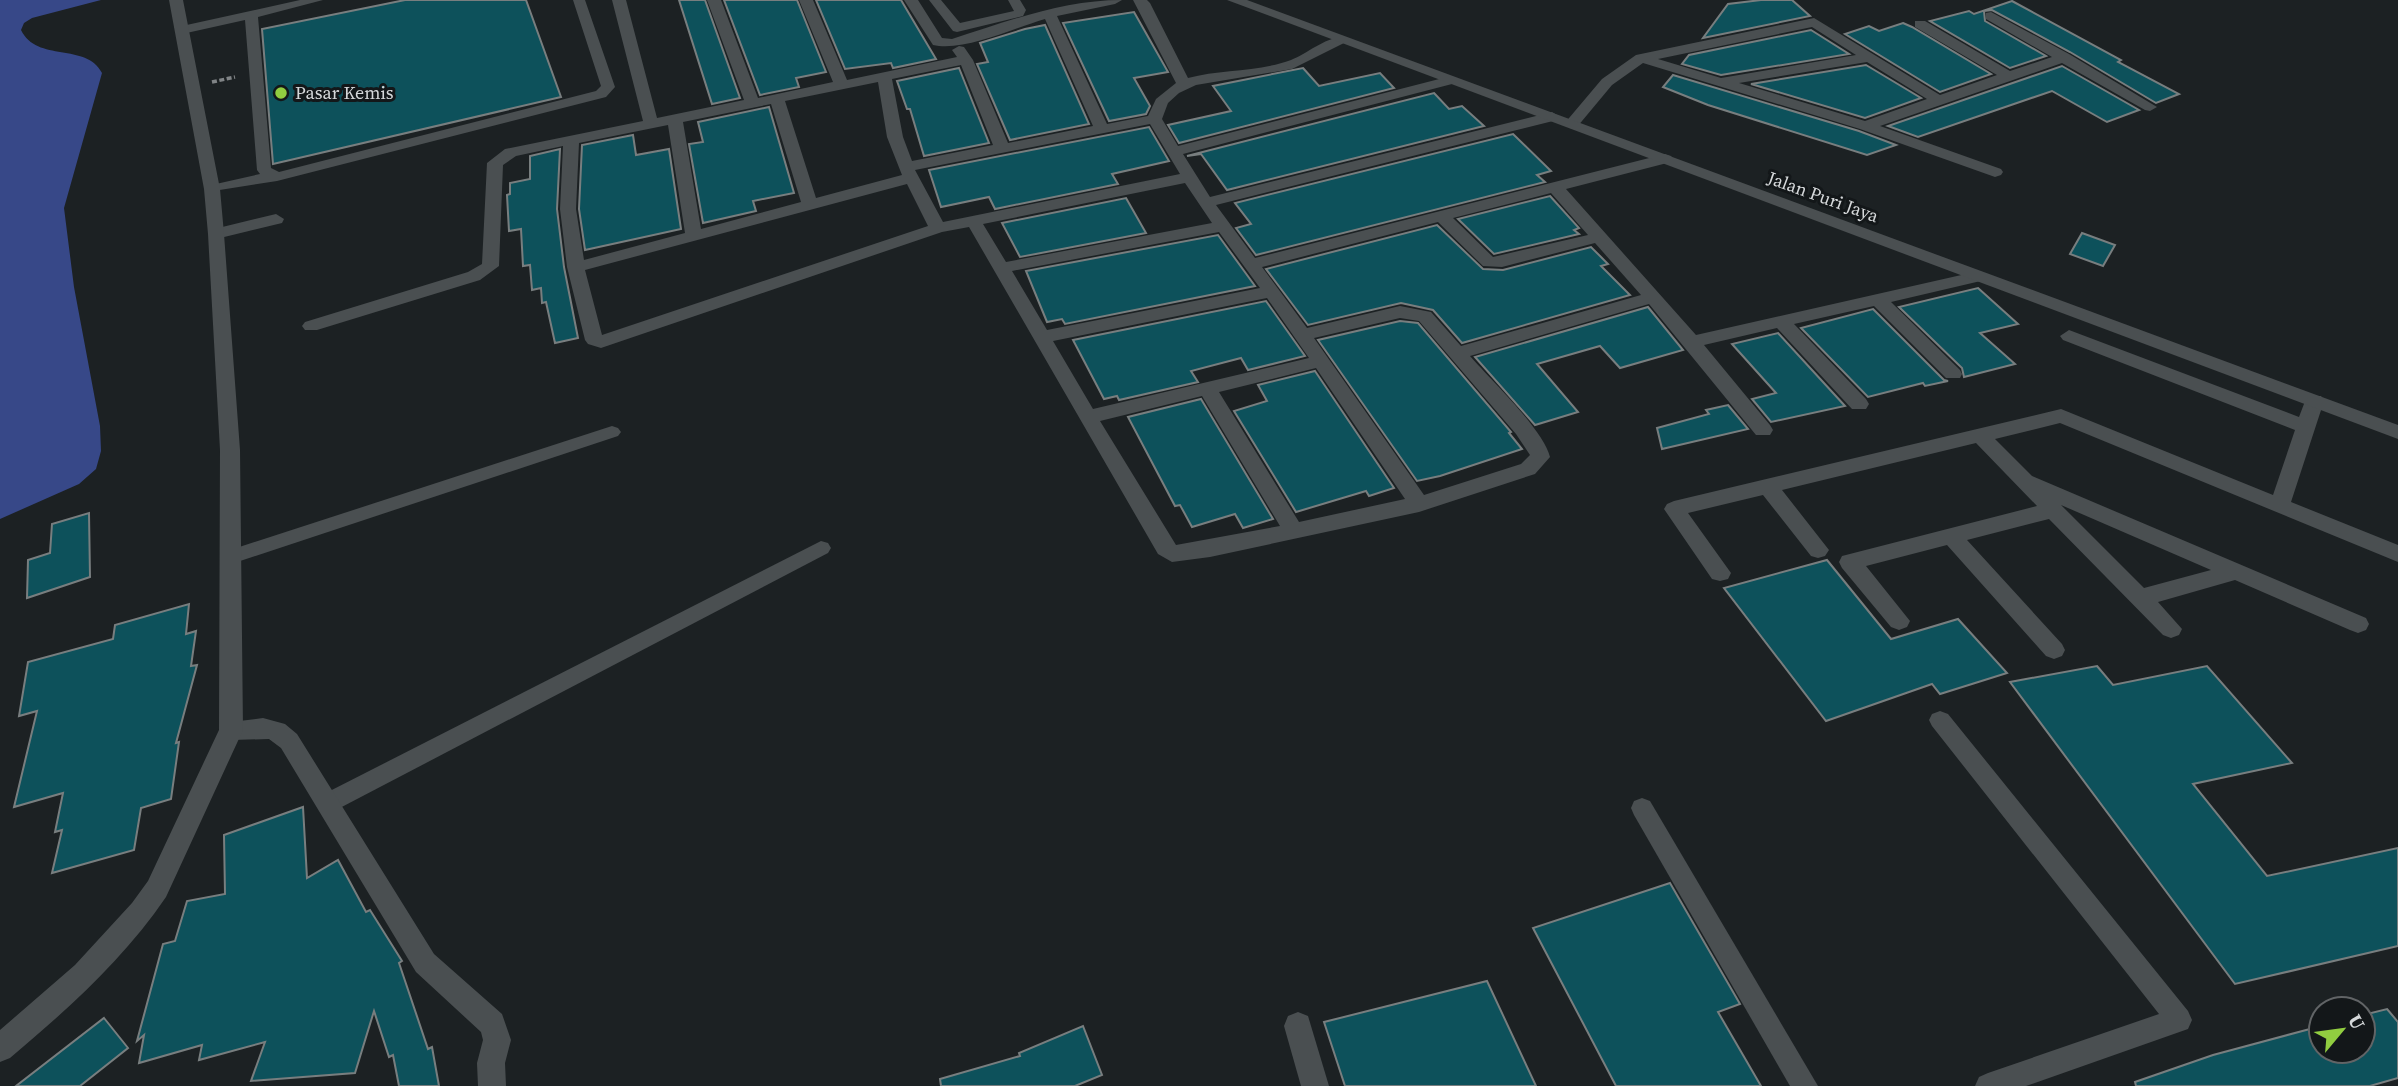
<svg xmlns="http://www.w3.org/2000/svg" width="2398" height="1086" viewBox="0 0 2398 1086" font-family="'Source Serif 4',serif">
<rect width="100%" height="100%" fill="#1c2123"/>
<path fill="#374888" d="M0,0H101L32,18L24,23L21,30C37,63 86,42 102,73L64,208L74,287L100,426L101,451L96,469L79,484L0,519Z"/>
<g fill="#0d515b" stroke="#787e7f" stroke-width="2">
<polygon points="405,0 526,0 561,97 273,164 262,29"/>
<polygon points="679,0 705,0 740,98 712,104"/>
<polygon points="724,0 797,0 826,72 796,78 799,87 760,95"/>
<polygon points="816,0 901,0 936,59 893,68 891,63 845,69"/>
<polygon points="1761,0 1792,0 1810,16 1703,38 1728,4"/>
<polygon points="2012,1 2121,60 2118,62 2179,94 2156,103 2070,52 1992,10 1984,11 1985,21 2046,56 2010,68 1930,21 1969,11 1974,14"/>
<polygon points="1134,12 1168,72 1134,78 1150,106 1146,114 1109,121 1063,23"/>
<polygon points="1903,23 1912,27 1991,74 1940,92 1845,34 1869,26 1879,31"/>
<polygon points="1045,25 1089,124 1010,140 977,64 988,62 980,43 1025,29"/>
<polygon points="1811,30 1849,54 1721,75 1682,64 1689,55"/>
<polygon points="1866,65 1921,98 1865,118 1751,84"/>
<polygon points="2062,66 2139,110 2107,122 2052,91 1918,137 1888,126"/>
<polygon points="959,68 989,143 924,156 910,109 907,109 897,81"/>
<polygon points="1303,68 1319,86 1380,73 1394,88 1179,143 1168,125 1231,111 1213,86"/>
<polygon points="1673,75 1859,131 1896,145 1867,155 1708,105 1663,87"/>
<polygon points="1434,93 1449,109 1462,106 1484,126 1227,190 1201,154 1187,156"/>
<polygon points="769,107 794,193 753,201 756,211 703,223 689,144 703,142 698,122"/>
<polygon points="1149,127 1169,161 1112,174 1118,184 995,209 989,197 941,207 929,170"/>
<polygon points="1513,134 1551,171 1537,175 1545,182 1256,255 1236,228 1251,224 1235,203"/>
<polygon points="633,135 636,155 669,149 681,229 585,250 579,209 582,145"/>
<polygon points="560,149 557,209 564,267 578,338 555,343 546,302 542,303 541,288 532,290 530,265 523,266 521,229 509,231 507,195 510,194 510,183 530,179 530,156"/>
<polygon points="1550,196 1579,228 1574,230 1579,234 1494,254 1458,219"/>
<polygon points="1126,198 1146,233 1020,257 1002,223"/>
<polygon points="1437,225 1483,269 1503,270 1591,247 1608,264 1601,266 1630,295 1462,343 1433,310 1401,303 1308,325 1266,269"/>
<polygon points="2082,233 2115,245 2103,266 2070,254"/>
<polygon points="1218,235 1255,286 1065,324 1062,319 1047,322 1026,271"/>
<polygon points="1978,288 2018,324 1980,333 2015,364 1964,377 1962,368 1899,307"/>
<polygon points="1266,301 1305,356 1248,370 1241,358 1191,371 1198,382 1119,400 1117,396 1104,399 1073,340"/>
<polygon points="1648,307 1683,350 1620,368 1600,346 1537,364 1578,412 1535,425 1475,357"/>
<polygon points="1873,309 1944,380 1948,381 1925,386 1923,383 1868,397 1801,328"/>
<polygon points="1400,321 1418,323 1511,432 1509,433 1522,449 1440,476 1417,481 1318,340"/>
<polygon points="1778,333 1845,406 1771,422 1752,399 1776,393 1732,344"/>
<polygon points="1315,371 1394,488 1369,496 1366,491 1296,512 1234,411 1267,401 1258,385"/>
<polygon points="1201,399 1273,519 1243,528 1235,514 1192,527 1180,505 1175,506 1128,417"/>
<polygon points="1728,405 1748,429 1662,449 1657,428 1709,414 1706,410"/>
<polygon points="89,513 90,577 27,598 28,560 50,553 52,524"/>
<polygon points="1827,560 1891,639 1958,619 2007,673 1940,694 1932,684 1826,721 1724,588"/>
<polygon points="189,604 186,634 196,631 191,666 197,665 176,743 179,742 171,799 141,808 134,850 52,873 62,830 55,832 63,793 14,807 37,711 19,716 28,662 113,639 115,625"/>
<polygon points="2097,666 2113,685 2207,666 2292,763 2193,784 2267,876 2398,848 2398,946 2235,984 2010,682"/>
<polygon points="303,807 307,878 338,860 366,912 370,910 402,961 399,963 428,1049 432,1047 439,1086 399,1086 393,1055 389,1057 374,1011 355,1073 251,1081 265,1042 199,1060 202,1045 139,1063 144,1035 137,1041 163,944 175,941 187,901 225,894 224,835"/>
<polygon points="1670,883 1740,1004 1718,1012 1761,1086 1616,1086 1533,928"/>
<polygon points="1487,981 1536,1086 1345,1086 1324,1022"/>
<polygon points="2387,1009 2398,1022 2398,1078 2370,1086 2136,1086 2135,1082 2213,1055 2321,1026 2321,1051 2363,1051 2363,1015"/>
<polygon points="104,1018 128,1048 80,1086 16,1086"/>
<polygon points="1083,1026 1102,1075 1075,1086 941,1086 940,1079 1020,1056 1019,1053"/>
</g>
<g fill="none" stroke-linecap="round" stroke-linejoin="round">
<polyline stroke="#808486" stroke-width="3.5" stroke-dasharray="5 2.5" stroke-linecap="butt" points="212,82 235,77"/>
<g fill="#4a4f51" fill-rule="evenodd">
<polygon points="300,0 323,0 258,17 271,168 279,172 596,91 601,86 573,0 585,0 615,87 606,97 277,181 207,192 205,189 207,186 260,174 257,170 245,20 182,34 176,30 182,26"/>
<polygon points="929,0 941,0 960,23 1014,11 1008,0 1020,0 1026,10 1023,16 957,32 953,31"/>
<polygon points="612,426 618,428 621,432 618,436 231,564 224,562 221,557 224,552"/>
<polygon points="821,541 828,543 831,548 828,553 336,810 328,813 320,810 317,803 320,796"/>
<polygon points="1940,711 1948,714 2188,1011 2192,1020 2188,1029 2026,1086 1975,1086 1979,1077 1988,1073 2159,1014 1932,726 1929,720 1932,714"/>
<polygon points="1642,798 1650,801 1818,1086 1790,1086 1634,815 1631,808 1634,801"/>
</g>
<g fill="#4a4f51" fill-rule="evenodd">
<path d="M612,0H626L657,118L744,100L707,0H721L758,98L833,82L799,0H813L847,80L957,57L952,50L959,46L964,47L973,60L1008,143L1093,126L1045,19C1014,28 964,52 933,45L904,0H918L942,38L952,39C1008,21 1063,0 1122,0L1115,4L1057,16L1107,124L1148,116L1156,99L1176,83L1133,0H1147L1150,3L1188,78C1221,69 1259,72 1291,60C1307,54 1329,34 1346,38L1348,41L1292,69L1196,85L1179,93L1168,103L1162,119L1178,146L1447,77L1454,81L1452,84L1183,154L1210,197L1552,112L1560,117L1557,120L1216,205L1255,258L1665,154L1671,156L1673,159L1671,162L1566,189L1696,335L1979,271L1988,276L1985,280L1891,302L1960,370L1962,374L1960,378H1946L1874,306L1794,324L1866,399L1869,404L1866,409H1852L1777,328L1704,345L1770,425L1773,430L1770,435H1756L1649,304L1470,356C1490,379 1543,429 1550,457L1535,474L1419,512L1210,557L1172,562L1158,554L969,227L942,232L601,348L588,344L585,340L567,267L560,209L563,146L516,156L503,165L499,266L480,280L317,330H305L302,326L305,322L468,272L482,264L487,163L505,149L643,121ZM961,65L993,145L912,161L903,137L892,79ZM878,82L887,137L902,175L816,198L785,101ZM771,104L801,202L701,229L683,122ZM1150,124L1180,174L943,222L915,170ZM668,125L685,233L584,260L576,209L579,143ZM1185,183L1212,223L1006,262L983,224ZM907,184L928,226L602,335L585,270ZM1551,193L1588,235L1493,257L1453,218ZM1438,222L1483,266L1502,267L1595,243L1641,295L1461,346L1431,312L1400,306L1307,328L1262,267ZM1219,232L1260,288L1047,330L1012,271ZM1267,298L1309,358L1093,409L1053,341ZM1400,318L1419,321L1516,434L1530,455L1521,464L1424,495L1314,338ZM1316,368L1405,499L1299,522L1219,392ZM1202,396L1280,526L1176,545L1100,421Z"/>
<path d="M1991,12L2069,54L2157,107L2150,111L2145,110L2062,63L1880,126L2001,169L2003,172L2001,175L1995,177L1860,129L1643,63L1612,85L1577,127L1572,129L1564,124L1602,79L1636,55L1814,18L1940,95L1997,75L1915,27V21H1925L2010,71L2052,57L1986,19V13ZM1812,27L1856,55L1721,78L1658,59ZM1867,62L1927,99L1865,121L1739,83Z"/>
<polygon points="276,214 284,219 282,223 216,239 208,234 210,230"/>
<path d="M2069,330L2299,417L2307,396H2321L2324,401L2291,502L2398,545V562L2060,423L1995,439L2032,476L2366,618L2369,624L2366,630L2358,633L2350,630L2235,580L2158,602L2182,629L2179,635L2171,638L2163,635L2049,519L1967,540L2062,644L2065,650L2062,656L2054,659L2046,656L1947,545L1866,566L1910,621L1907,627L1899,630L1891,627L1842,568L1839,562L1842,556L2037,506L1976,443L1782,490L1829,550L1825,556L1818,558L1811,556L1763,495L1688,513L1731,573L1728,579L1720,581L1712,579L1664,509L1667,504L1674,501L2061,409L2273,495L2295,430L2063,340L2060,336ZM2061,505L2211,570L2144,588Z"/>
<polygon points="263,718 285,724 297,734 434,954 502,1014 511,1040 505,1063 506,1086 478,1086 477,1063 483,1040 481,1032 416,972 281,748 269,739 231,740 223,737 219,730 223,723"/>
<polygon points="1298,1012 1308,1016 1329,1086 1301,1086 1284,1026 1288,1016"/>
</g>
<g fill="#4a4f51" fill-rule="evenodd">
<path d="M169,0H183L220,189L224,234L240,450L243,730L166,897C123,960 68,1009 10,1058L0,1062V1030L75,965L132,903L148,881L219,730L220,450L208,234L204,189Z"/>
<polygon points="1227,0 1247,0 2398,425 2398,439"/>
</g>
</g>
<circle fill="#91cd40" stroke="#131719" stroke-width="2.5" cx="281" cy="93" r="7"/>
<g text-anchor="middle" stroke-width="6" stroke-linejoin="round" paint-order="stroke">
<g font-size="18" fill="#d5d8da" stroke="#131719" text-anchor="start">
<text x="295" y="99">Pasar Kemis</text>
</g>
<g font-size="18" fill="#d5d8da" stroke="#131719">
<text transform="translate(1823 197) rotate(20)" y="6">Jalan Puri Jaya</text>
</g>
</g>
<g transform="translate(2342 1030) rotate(61)"><circle r="33" fill="#131719" stroke="#616466" stroke-width="2"/>
<path d="M0-5L12 26L0 18L-12 26Z" fill="#91cd40"/>
<text y="-10" font-size="19" font-weight="bold" text-anchor="middle" fill="#d5d8da">U</text>
</g>
</svg>
